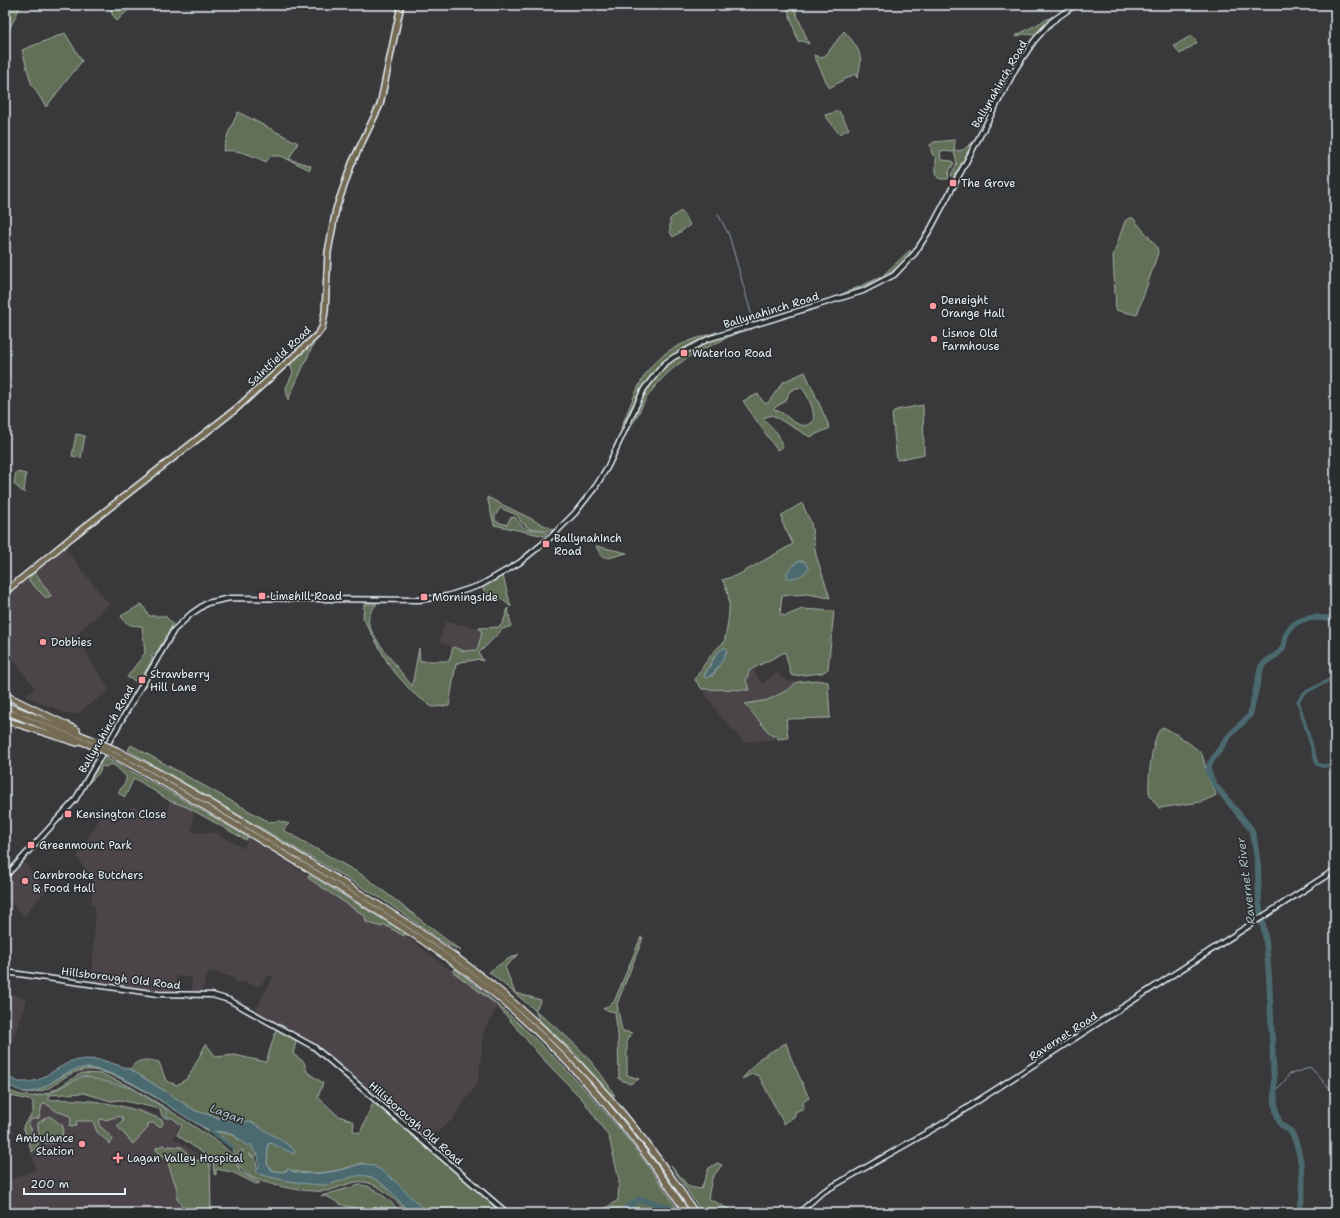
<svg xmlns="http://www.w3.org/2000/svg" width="1340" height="1218" viewBox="0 0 1340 1218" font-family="'Shantell Sans',sans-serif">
<rect width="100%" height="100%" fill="#39383a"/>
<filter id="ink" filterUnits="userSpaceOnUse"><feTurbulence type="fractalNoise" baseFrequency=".025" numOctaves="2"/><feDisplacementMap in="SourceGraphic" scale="8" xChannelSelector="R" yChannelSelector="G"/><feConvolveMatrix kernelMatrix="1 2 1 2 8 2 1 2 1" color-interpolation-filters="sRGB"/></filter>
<g filter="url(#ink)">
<g fill="#4b4549">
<polygon points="64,547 109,604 76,635 109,690 77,714 64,713 26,696 35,688 5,649 5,596"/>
<polygon points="446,622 479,628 482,633 477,650 464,651 441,643 440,636"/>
<polygon points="752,668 762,684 777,673 787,681 797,682 789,689 768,700 745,704 767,730 772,736 778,735 778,739 744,742 721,717 702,689 732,691 749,689 746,680 750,670"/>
<polygon points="170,794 194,808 192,832 217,833 244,849 247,837 411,940 498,1006 484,1031 478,1082 453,1119 424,1143 322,1054 254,1013 273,977 268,976 259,987 243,982 240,983 235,981 232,977 209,971 201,994 192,995 192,978 176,976 175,995 92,984 95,906 91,906 93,883 77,857 103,813 115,823 133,806 144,812 159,808 168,811"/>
<polygon points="24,862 46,891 31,907 25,917 5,898 5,883"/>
<polygon points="5,972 8,972 6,993 27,999 5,1063"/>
<polygon points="32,1099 94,1100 144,1110 166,1120 170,1119 180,1126 174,1138 211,1163 212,1213 5,1213 5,1182 36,1169 22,1125 32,1112"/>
</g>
<g fill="#627058" stroke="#a5b0a8" fill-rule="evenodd">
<polygon points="5,5 8,7 21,5 8,32 5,30"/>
<polygon points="110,5 133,5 117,21 112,14"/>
<polygon points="790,5 793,5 809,44 802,41 798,41 787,7"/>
<polygon points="1053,16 1034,35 1023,34 1016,37 1015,36"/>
<path d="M844,31C859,48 865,56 857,78L855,74L829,88L814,55L821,58L826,55Z"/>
<polygon points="65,33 82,61 46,107 31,83 22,50"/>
<polygon points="1192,35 1197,43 1180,54 1174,46"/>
<polygon points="839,111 849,129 839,134 825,115"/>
<path d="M238,112L298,143L289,159L311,166L310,170L281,156H270L266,162C251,155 239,149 223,151L228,134Z"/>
<polygon points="955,140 954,151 963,150 974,141 954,178 951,175 957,163 954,152 940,151 941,160 952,161 954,163 949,171 948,179 940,179 936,173 936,157 932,154 930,145 934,142"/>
<polygon points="679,212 682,212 690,225 673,237 670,232 670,219"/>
<polygon points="1129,218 1133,218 1157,247 1158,253 1137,315 1116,310 1113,256 1125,221"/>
<path d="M910,250L911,254C890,278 870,285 840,295L881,277Z"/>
<path d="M717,332C659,357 649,373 621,428C646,366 650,351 717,332Z"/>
<path d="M737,332C719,344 697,349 680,363C668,372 654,386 646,399C639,411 637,419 627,431C650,371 676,350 737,332Z"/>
<polygon points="314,343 288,400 286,388 293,373 290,363"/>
<path d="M805,372L830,428L810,437L772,415L763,418L778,434L783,447L777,450L743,401L758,394L764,403H768L783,382ZM796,388H802C808,395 817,415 812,423C797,432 788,413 775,410L774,408L786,401L789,392Z"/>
<polygon points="923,405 924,454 897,460 892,414 896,410"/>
<polygon points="76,434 85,436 81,458 72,456"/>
<polygon points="16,472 26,474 24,493 14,484"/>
<path d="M487,497L554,530L551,532L540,529H530L521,522L517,515L500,508L495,516V521L507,525L510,518L515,517C529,538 531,525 547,533V535L545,536L494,525Z"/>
<path d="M802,503L811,523L816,555L830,598L807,594L782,596L780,614L785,616L802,609L834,611L828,669L822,673L794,676L791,675L785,652L750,670L746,680L749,690L702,689L695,680C699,671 715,647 724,643C728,623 734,597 722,580L738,575L793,544L782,522V515ZM727,652L713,675L705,678L704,675L714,657Z"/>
<polygon points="596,546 627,553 609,558 601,556"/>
<polygon points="35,572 51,596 50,597 45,597 29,581 29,577"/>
<polygon points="503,576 511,607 504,601 485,593 482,586"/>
<path d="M142,604L149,616H165L173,624L157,652L151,657L153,658L140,681L137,682L127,677L145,653L142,626C132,626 126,625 121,616Z"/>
<path d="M364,604H377C372,610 367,615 369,624C371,636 403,674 412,686L419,648L420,661H449L453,647L464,651L477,650L482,633L479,628L499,627L503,623L508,608L511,626L503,629L479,653L483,661L478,659C470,662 463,660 456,664L449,706L432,707L412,692L390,667L363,618Z"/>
<polygon points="816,680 828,682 830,718 786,719 788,738 778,739 777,735 772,736 745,704 768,700 789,689 797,682"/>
<path d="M1162,727C1172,730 1194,746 1202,754L1209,780L1216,794L1215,796L1201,802L1159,808C1156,803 1150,798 1149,792C1148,779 1152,735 1162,727Z"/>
<polygon points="131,745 269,822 279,821 289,824 283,830 364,876 461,951 445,943 382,899 128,750"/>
<path d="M104,757C153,782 200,809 247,837L246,840L187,807L170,801L134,778L125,797L118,793L126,781V776L115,766L110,764L106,767L101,766L100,772L90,782L89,781Z"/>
<polygon points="309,875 406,933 404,936 383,924 382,927 366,922 365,916 308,878"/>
<polygon points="641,937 643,938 617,1004 622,1031 633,1033 627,1039 627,1075 639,1079 630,1084 619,1079 618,1036 615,1012 603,1009 614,1002"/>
<path d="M519,954L505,967L515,993L541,1000L535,1011C568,1036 594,1059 615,1096L604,1089L576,1054L539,1020L535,1010L489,972L506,960Z"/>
<path d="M455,969C541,1038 621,1119 680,1213H598L618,1200L619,1180L609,1137L583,1100L542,1058L497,1005L452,971Z"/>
<path d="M277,1027L297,1038L293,1054L304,1062L307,1072L323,1083L318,1097L337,1115L354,1122L353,1131L360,1133L374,1101L504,1213H427L384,1173L362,1163C337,1172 311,1177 286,1169L284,1172L273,1171L267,1165L268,1144L271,1143L264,1131L253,1123L226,1120L196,1111L130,1069C138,1058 147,1059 159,1062L166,1081L177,1085L188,1078L206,1044L216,1057L234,1055L266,1062Z"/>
<polygon points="786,1043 791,1058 809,1098 803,1102 804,1108 795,1112 795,1116 784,1124 759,1076 752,1074 742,1079 760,1058"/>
<path d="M80,1068H93L123,1078L209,1130L233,1135L238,1139L251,1143L258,1154L255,1157L249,1154L256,1160L257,1167L262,1175L288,1180L361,1174C383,1179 397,1197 412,1213H409C396,1202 381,1184 364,1182C352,1180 338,1189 326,1191C308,1193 244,1184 238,1164L240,1160L237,1156L244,1151L241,1150L236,1155L233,1151L234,1147L221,1136L214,1135C187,1117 110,1061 79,1071C55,1078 53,1095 23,1092C44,1092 60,1074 80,1068Z"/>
<path d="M82,1073L102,1074L131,1087L166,1108L219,1143L232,1154L240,1172L260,1183L256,1184L232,1172L216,1169V1175L214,1174L213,1160L177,1135L182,1126L172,1118H165L162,1116L160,1109L120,1100L111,1101L84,1093L48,1095L49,1100C88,1098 126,1104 162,1120L163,1124L160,1127L153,1123H149L147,1129L133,1144L117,1126L123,1120L122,1117C114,1115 108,1122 100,1119L99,1125L113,1139L110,1144L97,1132L93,1121H77L76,1126L71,1127L69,1125L71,1121L70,1116L56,1111L45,1103L42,1105L39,1118L30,1120L29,1125L39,1143L32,1152L23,1126L33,1113V1101L7,1095L5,1093V1089C40,1106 52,1090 82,1073Z"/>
<path d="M49,1116L63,1126L62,1140L52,1143H45C40,1137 37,1131 38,1123Z"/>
<polygon points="163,1145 167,1148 169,1146 182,1147 189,1155 188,1159 191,1161 202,1160 210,1164 211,1213 180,1213 184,1208 177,1199 177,1189 166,1158 156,1150 156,1148"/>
<polygon points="717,1163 722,1165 712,1178 708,1198 736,1213 702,1213 671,1165 689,1187 701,1189 709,1168"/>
<path d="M359,1185C376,1185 390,1202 402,1213C383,1213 365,1211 346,1206C336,1204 332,1196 321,1196Z"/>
</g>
<g fill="#4c6a6f" stroke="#8aa0a6">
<path d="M798,561H804L809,568C804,575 796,579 787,578V572Z"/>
<path d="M725,647L727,649C726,656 714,677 705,678L704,676L717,653Z"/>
<path d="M86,1059L102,1060L130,1069L196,1111L226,1120L233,1119L253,1123L287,1144L295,1151L294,1154L271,1143L268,1144L267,1165L273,1171L284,1172L289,1169C297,1178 333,1172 345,1169C354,1166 361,1162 371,1165C390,1172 412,1199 427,1213H411C398,1202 387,1183 370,1177C353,1171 337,1186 322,1185C302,1184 279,1180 259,1174L256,1171L259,1167L258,1154L255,1153L251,1144L248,1146C242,1143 239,1138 234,1135C226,1130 215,1133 207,1129C169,1110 137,1078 95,1069C64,1062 49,1094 25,1092C18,1091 11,1086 5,1084V1076L19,1082H29L38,1080L71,1061Z"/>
</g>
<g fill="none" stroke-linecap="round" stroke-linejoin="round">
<g stroke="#8aa0a6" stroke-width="1">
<polyline points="718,214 729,235 753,320"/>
<polyline points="1275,1091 1285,1081 1289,1074 1299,1072 1310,1067 1335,1094"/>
<polyline points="35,1096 50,1093 83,1076 131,1088 166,1109 167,1117"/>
</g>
<g stroke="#4c6a6f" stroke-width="3.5">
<polyline points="1335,677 1304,693 1298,701 1317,764 1323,766 1335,764"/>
<polyline points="210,1130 233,1148"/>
</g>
<g stroke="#4c6a6f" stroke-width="6">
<polyline points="620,1213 638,1200 652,1202 670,1208"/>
<path d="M1297,1213C1308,1196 1301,1148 1291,1132C1288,1128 1284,1128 1281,1124C1277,1119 1276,1111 1275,1104L1269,976L1266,942L1259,903L1258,866L1254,838L1251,829L1214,784L1208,771L1210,763L1229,736L1250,715L1261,667C1267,658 1276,658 1282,649C1285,645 1284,639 1286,635C1296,614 1316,617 1335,619"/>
</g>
<defs>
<g id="tertiary">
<polyline points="5,877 75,800 174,630 191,614 207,603 230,598 419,600 447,596 481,585 519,563 551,537 575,513 596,486 608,466 644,389 664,364 674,357 708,339 863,291 894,275 915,253 931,228 1016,68 1034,41 1051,22 1075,5"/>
<polyline points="5,972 158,994 212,995 229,1000 314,1047 507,1213"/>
<polyline points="799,1213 821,1193 942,1124 1335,870"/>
</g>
<polyline id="primary" points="5,592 72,537 236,409 317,335 322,328 325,312 328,252 336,209 352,163 380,105 401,5"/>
<g id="motorway">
<polyline points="5,695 77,730"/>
<polyline points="5,705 98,742"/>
<polyline points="5,711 98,748"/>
<polyline points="5,720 77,743"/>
<path d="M118,751C175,780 229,814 284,847C348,886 413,924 473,970C560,1036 637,1121 695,1213"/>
<path d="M115,756C171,785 225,819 279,851C350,894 422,936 487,988C565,1051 632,1130 687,1213"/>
</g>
</defs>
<use href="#tertiary" stroke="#e8f1f8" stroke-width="7"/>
<use href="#primary" stroke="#e8f1f8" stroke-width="8"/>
<use href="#motorway" stroke="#e8f1f8" stroke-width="8"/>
<use href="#tertiary" stroke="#2a2d2e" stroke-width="4"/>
<use href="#primary" stroke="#746b52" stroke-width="5"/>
<use href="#motorway" stroke="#746b52" stroke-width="5.5"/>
<defs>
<g id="motorway-bridge">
<polyline points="98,742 118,751"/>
<polyline points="98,748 115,756"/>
</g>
</defs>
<use href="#motorway-bridge" stroke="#e8f1f8" stroke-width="8" stroke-linecap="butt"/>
<use href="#motorway-bridge" stroke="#746b52" stroke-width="5.5"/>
</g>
</g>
<g fill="#ff9aa2" stroke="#2a2d2e" stroke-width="1.5">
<rect x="949" y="179" width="8" height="8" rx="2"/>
<circle cx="933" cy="306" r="4"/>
<circle cx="934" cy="339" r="4"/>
<rect x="680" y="349" width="8" height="8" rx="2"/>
<rect x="542" y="540" width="8" height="8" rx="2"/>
<rect x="258" y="592" width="8" height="8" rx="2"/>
<rect x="420" y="593" width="8" height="8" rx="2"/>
<circle cx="43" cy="642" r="4"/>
<rect x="138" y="676" width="8" height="8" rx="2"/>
<rect x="64" y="810" width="8" height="8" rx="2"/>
<rect x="27" y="841" width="8" height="8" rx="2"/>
<circle cx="25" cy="881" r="4"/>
<circle cx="82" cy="1144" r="4"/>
<path d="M116 1152h4v4h4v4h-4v4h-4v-4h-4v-4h4z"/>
</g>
<g text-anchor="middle" stroke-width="3" stroke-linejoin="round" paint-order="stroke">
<g font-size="11" fill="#e8f1f8" stroke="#2a2d2e">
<text transform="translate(999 84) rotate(-60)" y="4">Ballynahinch Road</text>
<text transform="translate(771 310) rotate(-17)" y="4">Ballynahinch Road</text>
<text transform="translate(279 356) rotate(-43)" y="4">Saintfield Road</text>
<text transform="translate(106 729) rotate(-60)" y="4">Ballynahinch Road</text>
<text transform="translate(121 978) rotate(7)" y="4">Hillsborough Old Road</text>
<text transform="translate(1063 1036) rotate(-33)" y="4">Ravernet Road</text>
<text transform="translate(416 1123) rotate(41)" y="4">Hillsborough Old Road</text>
</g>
<g font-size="11" fill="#e8f1f8" stroke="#2a2d2e" text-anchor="start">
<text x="961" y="187">The Grove</text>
<text x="941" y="304">Deneight<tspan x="941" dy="13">Orange Hall</tspan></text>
<text x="942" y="337">Lisnoe Old<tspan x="942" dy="13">Farmhouse</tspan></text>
<text x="692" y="357">Waterloo Road</text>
<text x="554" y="542">Ballynahinch<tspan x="554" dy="13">Road</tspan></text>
<text x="270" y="600">Limehill Road</text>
<text x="432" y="601">Morningside</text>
<text x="51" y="646">Dobbies</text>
<text x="150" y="678">Strawberry<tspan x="150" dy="13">Hill Lane</tspan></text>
<text x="76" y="818">Kensington Close</text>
<text x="39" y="849">Greenmount Park</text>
<text x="33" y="879">Carnbrooke Butchers<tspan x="33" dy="13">&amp; Food Hall</tspan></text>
<text x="74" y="1142" text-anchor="end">Ambulance<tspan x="74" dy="13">Station</tspan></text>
<text x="127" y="1162">Lagan Valley Hospital</text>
</g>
<g font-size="12" font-style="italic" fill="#aabbc1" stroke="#2a2d2e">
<text transform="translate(1246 881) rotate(-97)" y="4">Ravernet River</text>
<text transform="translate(227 1114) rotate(21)" y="4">Lagan</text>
</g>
</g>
<rect width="1340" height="1218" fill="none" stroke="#2a2d2e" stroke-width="20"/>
<rect x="10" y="10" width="1320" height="1198" fill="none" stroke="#e8f1f8" stroke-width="1.5" filter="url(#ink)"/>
<path d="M24 1188v6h101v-6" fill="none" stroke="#e8f1f8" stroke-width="2"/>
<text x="30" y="1188" font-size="12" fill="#e8f1f8" stroke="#2a2d2e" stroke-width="3" paint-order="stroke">200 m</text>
</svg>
